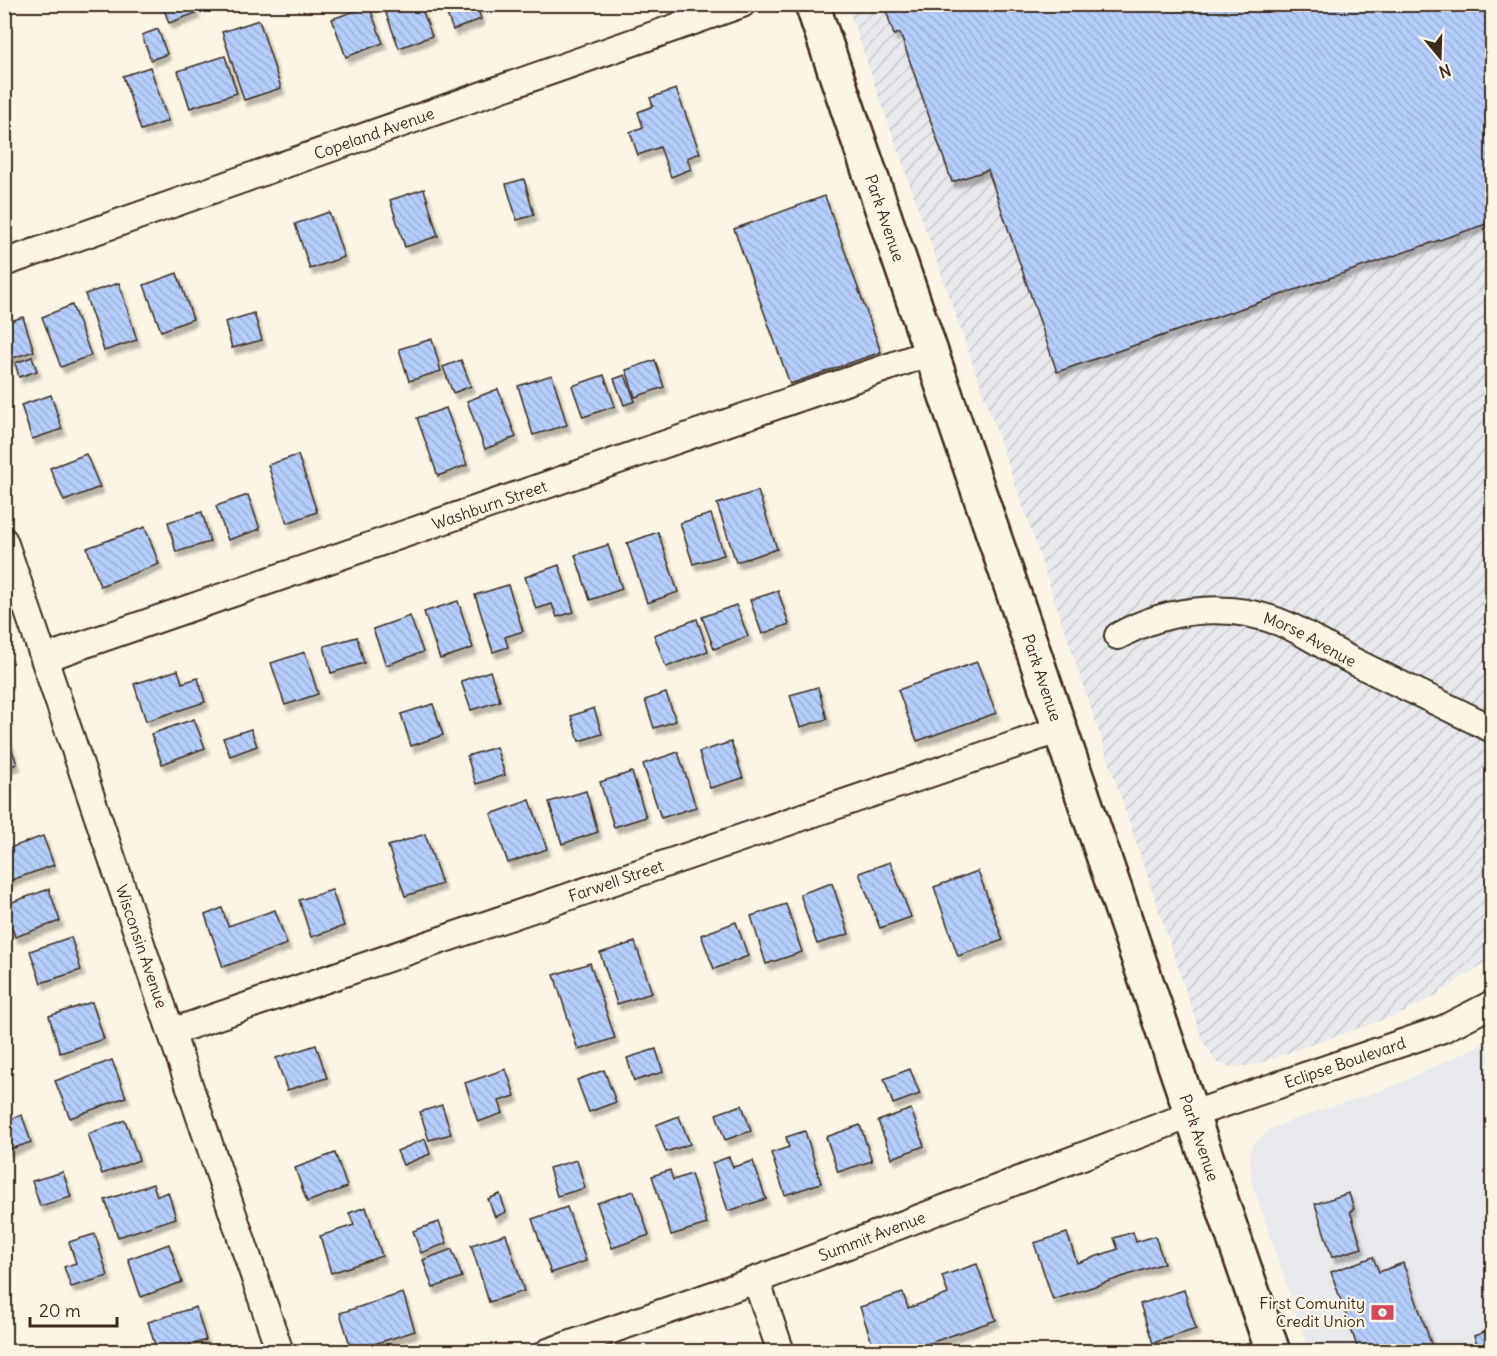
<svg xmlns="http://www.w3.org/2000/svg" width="1497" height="1356" viewBox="0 0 1497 1356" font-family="Delius,sans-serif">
<defs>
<pattern id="industrial-furrows" width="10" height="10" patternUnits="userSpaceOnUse" patternTransform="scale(1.5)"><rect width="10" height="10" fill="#e7e9ec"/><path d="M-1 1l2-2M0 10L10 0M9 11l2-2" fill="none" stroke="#c7c8ca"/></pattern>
<pattern id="building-back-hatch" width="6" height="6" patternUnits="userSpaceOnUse" patternTransform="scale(1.5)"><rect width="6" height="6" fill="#b5cefc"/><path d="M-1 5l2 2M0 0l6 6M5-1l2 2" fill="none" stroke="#9db1d8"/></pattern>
<filter id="shadow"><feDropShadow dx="3.5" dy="6" stdDeviation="1.5" flood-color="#0004"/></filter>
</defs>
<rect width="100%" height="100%" fill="#fcf5e5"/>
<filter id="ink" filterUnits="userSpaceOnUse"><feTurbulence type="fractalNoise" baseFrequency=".0167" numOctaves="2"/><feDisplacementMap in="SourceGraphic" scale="12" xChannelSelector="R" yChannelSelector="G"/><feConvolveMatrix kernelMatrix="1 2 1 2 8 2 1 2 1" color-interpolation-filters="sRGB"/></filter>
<g filter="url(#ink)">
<polygon fill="#e7e9ec" points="1489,1041 1492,1041 1492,1351 1309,1351 1251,1180 1249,1152 1256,1141 1271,1129 1298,1118 1394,1086"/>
<polygon fill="url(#industrial-furrows)" points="847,5 1492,5 1492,958 1433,997 1402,1013 1254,1065 1232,1067 1217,1063 1203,1042 1031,530"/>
<g fill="url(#building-back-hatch)" stroke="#3b2a1e" stroke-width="1.5" filter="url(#shadow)">
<polygon points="162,4 193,4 196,13 169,23"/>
<polygon points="395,4 420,4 432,36 399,48 384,8"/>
<polygon points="443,4 476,4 481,19 453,30"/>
<polygon points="884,4 1492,4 1492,222 1057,372 988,170 952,182 900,33 894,35"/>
<polygon points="369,6 383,43 346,57 332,19"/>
<polygon points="259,20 281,88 244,100 222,32"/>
<polygon points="158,29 167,54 151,60 142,35"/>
<polygon points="225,56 237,93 190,108 178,71"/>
<polygon points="150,67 168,121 141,130 123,76"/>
<polygon points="676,89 700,153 687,158 691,169 671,177 660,147 638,155 630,132 643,127 638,112 653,106 650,98"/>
<polygon points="524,179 534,215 517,220 506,184"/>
<polygon points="424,189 438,236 405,247 390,200"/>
<polygon points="825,196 881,352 790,384 734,229"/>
<polygon points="329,212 344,257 310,269 295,224"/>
<polygon points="177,273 193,319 161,331 144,285"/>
<polygon points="119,283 137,340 104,351 85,294"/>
<polygon points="72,305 91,355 61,367 42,317"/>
<polygon points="254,313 262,340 232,348 225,322"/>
<polygon points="23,317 34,351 4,361 4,323"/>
<polygon points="432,339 441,371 409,381 399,349"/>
<polygon points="32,357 37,371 19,377 15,363"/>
<polygon points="461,360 471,386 453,393 443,367"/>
<polygon points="655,360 664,387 635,397 626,370"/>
<polygon points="552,375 567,425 533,435 518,386"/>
<polygon points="604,375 615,406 583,417 572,386"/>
<polygon points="625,375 635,401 624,405 614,379"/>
<polygon points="498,389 516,437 485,449 467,401"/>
<polygon points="51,395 62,429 32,439 21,405"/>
<polygon points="446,408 467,465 438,476 417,418"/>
<polygon points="86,454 100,487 64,501 50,468"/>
<polygon points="298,455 317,512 287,523 268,465"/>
<polygon points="758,491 777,549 736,562 717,504"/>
<polygon points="248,495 260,529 228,540 216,506"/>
<polygon points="202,512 210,542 176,552 168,522"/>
<polygon points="711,514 724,555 693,564 680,523"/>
<polygon points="145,527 159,564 100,586 87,548"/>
<polygon points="658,532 678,592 647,603 627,543"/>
<polygon points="608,545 622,589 590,600 575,555"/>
<polygon points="559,565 574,612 557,617 552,604 536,609 525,577"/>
<polygon points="508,585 523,631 505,637 508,647 493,652 475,595"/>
<polygon points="778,591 789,624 762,634 750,600"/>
<polygon points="458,601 473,648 440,659 424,612"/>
<polygon points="736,605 748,636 714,649 702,617"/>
<polygon points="410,616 423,652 386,665 373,629"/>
<polygon points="697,619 708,651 666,667 654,635"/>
<polygon points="357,637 364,663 331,673 324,646"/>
<polygon points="305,652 318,694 285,705 271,663"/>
<polygon points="977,662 996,713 917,741 898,690"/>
<polygon points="178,670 182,683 198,678 205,702 146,721 134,684"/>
<polygon points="490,671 500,701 471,710 461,681"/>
<polygon points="818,687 827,719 800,727 790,695"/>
<polygon points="666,693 676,721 654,728 645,700"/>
<polygon points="433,704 443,735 411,746 401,714"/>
<polygon points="594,708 602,734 579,741 571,716"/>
<polygon points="194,719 205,748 162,764 151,734"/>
<polygon points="251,729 257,746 230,756 223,738"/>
<polygon points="6,733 17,764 4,768 4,734"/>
<polygon points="731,742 743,778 710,788 699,752"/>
<polygon points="496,747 505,775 476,784 467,756"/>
<polygon points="678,752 696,807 661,818 643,764"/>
<polygon points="632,772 646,817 614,827 600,782"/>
<polygon points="586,791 598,832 562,844 549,802"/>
<polygon points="530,800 547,849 508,863 491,814"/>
<polygon points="425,834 442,884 405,896 388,846"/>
<polygon points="43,836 54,865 9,881 4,868 4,850"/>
<polygon points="890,862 911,917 880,928 859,873"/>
<polygon points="978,871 1003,940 958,956 934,887"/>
<polygon points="832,883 849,934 817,944 800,894"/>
<polygon points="49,889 60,921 15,937 4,905"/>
<polygon points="332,890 344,926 311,937 299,900"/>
<polygon points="786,904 802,952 766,964 751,916"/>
<polygon points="222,908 228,926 275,910 287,944 223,967 205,915"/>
<polygon points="736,922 748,956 714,969 701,935"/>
<polygon points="71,937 81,970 41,983 30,951"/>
<polygon points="635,942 652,993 617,1004 600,953"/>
<polygon points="590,963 615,1038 578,1050 554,975"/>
<polygon points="92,1002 104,1039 60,1053 49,1016"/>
<polygon points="316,1045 327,1078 287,1090 276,1058"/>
<polygon points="656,1049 663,1072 634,1081 627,1058"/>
<polygon points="112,1060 126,1097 70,1118 55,1081"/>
<polygon points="506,1069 515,1096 499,1101 503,1113 478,1122 465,1083"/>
<polygon points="910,1069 920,1094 893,1104 884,1079"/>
<polygon points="604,1070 616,1102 589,1112 577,1080"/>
<polygon points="442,1105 451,1134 429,1140 420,1112"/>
<polygon points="742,1105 751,1131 725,1140 716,1114"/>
<polygon points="911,1109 924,1146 892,1158 878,1121"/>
<polygon points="22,1115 31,1142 6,1151 4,1121"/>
<polygon points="679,1116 690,1144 666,1152 656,1125"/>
<polygon points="125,1120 139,1160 102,1174 88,1134"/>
<polygon points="860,1125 872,1161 838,1172 826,1137"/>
<polygon points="805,1131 821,1183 785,1195 771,1153 789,1147 786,1137"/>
<polygon points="425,1139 430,1154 403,1165 397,1151"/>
<polygon points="335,1153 347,1187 307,1202 295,1168"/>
<polygon points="729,1157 733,1167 753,1161 766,1199 728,1211 712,1163"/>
<polygon points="577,1160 585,1188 557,1196 549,1168"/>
<polygon points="670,1170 673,1180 691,1174 707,1224 671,1235 652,1176"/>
<polygon points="63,1172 71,1197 40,1206 32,1181"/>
<polygon points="153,1184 157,1196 168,1192 176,1218 118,1237 105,1200"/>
<polygon points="634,1191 649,1235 612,1248 597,1203"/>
<polygon points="1349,1193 1354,1209 1350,1211 1362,1248 1332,1257 1315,1204"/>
<polygon points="500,1194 506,1212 495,1217 488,1199"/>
<polygon points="366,1207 382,1256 331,1273 320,1236 354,1225 349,1213"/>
<polygon points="567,1207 586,1261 551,1273 532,1219"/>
<polygon points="439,1222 447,1243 421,1253 413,1231"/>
<polygon points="1133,1232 1136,1242 1155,1236 1164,1263 1053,1300 1034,1243 1067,1233 1077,1263 1118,1249 1114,1238"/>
<polygon points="95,1234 108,1276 71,1287 64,1267 76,1263 69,1242"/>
<polygon points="506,1234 524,1291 489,1302 471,1245"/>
<polygon points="169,1244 182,1282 141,1297 128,1259"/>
<polygon points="452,1249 462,1277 433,1288 423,1260"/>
<polygon points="1373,1257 1379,1272 1403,1263 1434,1352 1359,1352 1331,1272"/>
<polygon points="977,1264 996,1320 904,1352 875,1352 860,1307 903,1293 908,1308 948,1294 942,1276"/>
<polygon points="1184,1290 1196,1329 1153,1343 1140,1304"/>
<polygon points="403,1293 415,1331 352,1351 340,1313"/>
<polygon points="196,1307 206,1340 169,1352 157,1352 148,1322"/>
<polygon points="1492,1329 1492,1352 1480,1352 1474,1336"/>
</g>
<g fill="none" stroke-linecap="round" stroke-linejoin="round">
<defs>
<g id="street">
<path id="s1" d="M4,263L742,4"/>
<path id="s2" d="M4,541L280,1352"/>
<path id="s3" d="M1118,636C1171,606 1237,601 1293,628C1313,638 1332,651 1353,661C1399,684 1446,706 1492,729"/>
<path id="s4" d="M45,658L932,352"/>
<path id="s5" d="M171,1032L1061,729"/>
<polyline points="756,1280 781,1352"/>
<path id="s6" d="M548,1352L756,1280L1193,1114L1443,1029L1492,1004"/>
</g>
<g id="secondary">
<path id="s7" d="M812,4L1273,1352"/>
</g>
</defs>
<use href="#street" stroke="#3b2a1e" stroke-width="30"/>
<use href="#secondary" stroke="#3b2a1e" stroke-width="38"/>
<use href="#street" stroke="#fcf5e5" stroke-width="26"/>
<use href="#secondary" stroke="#fcf5e5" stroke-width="33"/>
</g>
</g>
<defs>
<symbol id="bank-bare" viewBox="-9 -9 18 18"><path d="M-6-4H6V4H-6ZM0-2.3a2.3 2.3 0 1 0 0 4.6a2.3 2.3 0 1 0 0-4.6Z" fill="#d1495b" stroke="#fcf5e5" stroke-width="2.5" paint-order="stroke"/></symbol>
</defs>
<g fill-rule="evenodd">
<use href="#bank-bare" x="1366" y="1296" width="33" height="33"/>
</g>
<g text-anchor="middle" stroke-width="4.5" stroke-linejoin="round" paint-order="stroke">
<g font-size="16" fill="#3b2a1e" stroke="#fcf5e5">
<text dy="6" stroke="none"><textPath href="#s1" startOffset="392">Copeland Avenue</textPath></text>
<text dy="6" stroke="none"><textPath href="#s7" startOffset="226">Park Avenue</textPath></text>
<text dy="6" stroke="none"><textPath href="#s4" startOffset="470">Washburn Street</textPath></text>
<text dy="6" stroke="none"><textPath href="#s3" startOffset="202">Morse Avenue</textPath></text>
<text dy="6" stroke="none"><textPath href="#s7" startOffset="712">Park Avenue</textPath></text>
<text dy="6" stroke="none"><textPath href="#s5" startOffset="470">Farwell Street</textPath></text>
<text dy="6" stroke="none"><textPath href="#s2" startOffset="428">Wisconsin Avenue</textPath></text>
<text dy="6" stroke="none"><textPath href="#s6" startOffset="848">Eclipse Boulevard</textPath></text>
<text dy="6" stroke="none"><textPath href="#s7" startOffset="1198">Park Avenue</textPath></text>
<text dy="6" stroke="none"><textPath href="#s6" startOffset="344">Summit Avenue</textPath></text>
</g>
<g font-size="16" fill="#3b2a1e" stroke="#fcf5e5" text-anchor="end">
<text x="1365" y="1309">First Comunity<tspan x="1365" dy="18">Credit Union</tspan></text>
</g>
</g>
<rect width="1497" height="1356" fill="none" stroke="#fcf5e5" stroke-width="24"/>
<rect x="12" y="12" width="1473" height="1332" fill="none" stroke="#3b2a1e" stroke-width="2" filter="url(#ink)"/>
<g transform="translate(1440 57) rotate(161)" stroke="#fcf5e5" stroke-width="4.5" paint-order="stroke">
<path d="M0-4.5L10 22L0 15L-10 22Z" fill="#3b2a1e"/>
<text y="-9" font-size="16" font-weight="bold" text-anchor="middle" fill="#3b2a1e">N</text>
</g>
<path d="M30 1317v9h87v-9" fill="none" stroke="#3b2a1e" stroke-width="3"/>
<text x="39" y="1317" font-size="18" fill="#3b2a1e" stroke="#fcf5e5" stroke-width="4.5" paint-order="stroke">20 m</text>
</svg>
